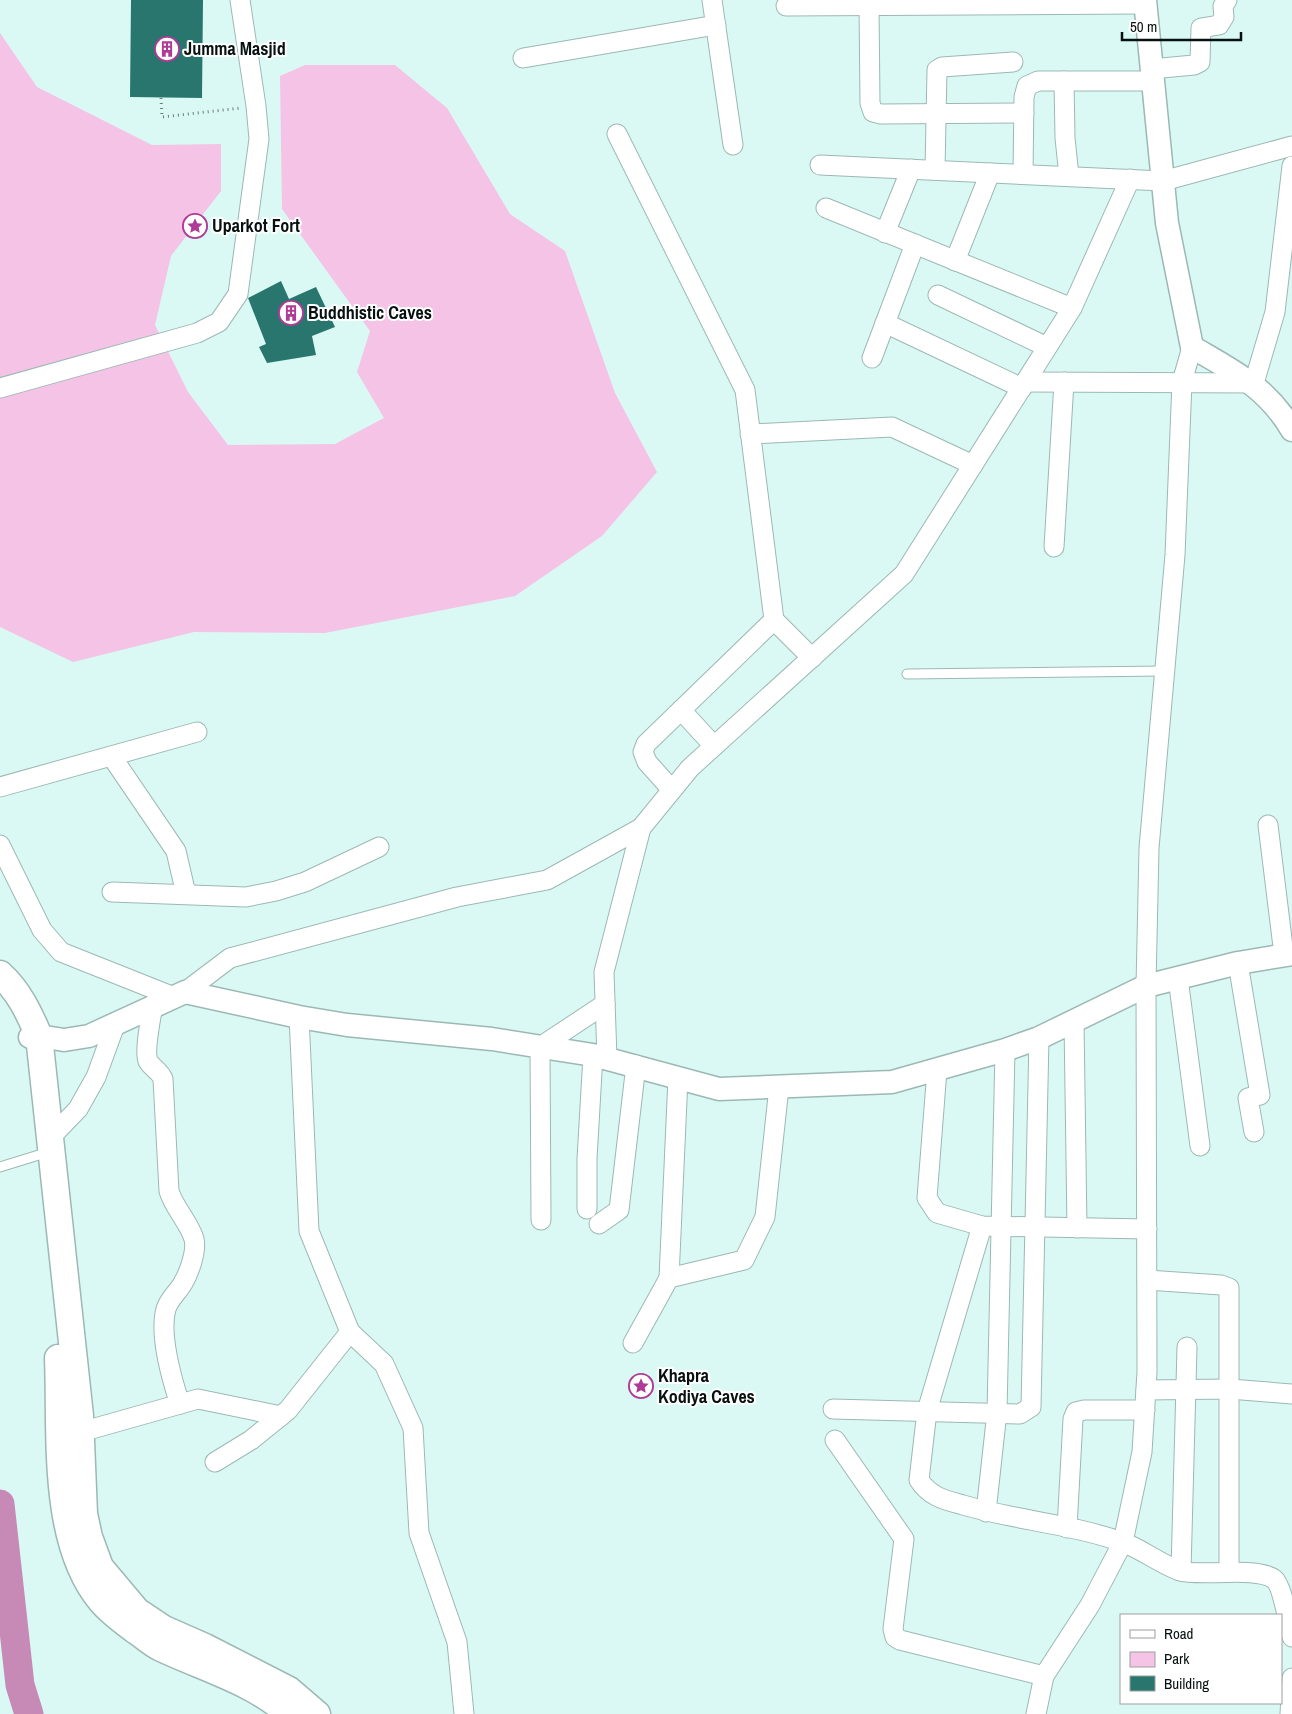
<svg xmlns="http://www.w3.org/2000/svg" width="1292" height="1714" viewBox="0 0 1292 1714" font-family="'Archivo Narrow',sans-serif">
<rect width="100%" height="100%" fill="#dbf9f4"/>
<polygon fill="#f4c3e5" points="0,33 37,87 152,145 221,144 221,191 171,256 155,325 188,392 228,445 335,444 384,418 357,372 370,331 282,209 280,76 305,65 395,65 447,108 510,214 565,251 615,393 657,472 602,536 515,596 325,633 194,632 73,662 0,627"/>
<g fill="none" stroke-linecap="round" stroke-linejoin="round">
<polyline stroke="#c78ab6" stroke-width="29" points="0,1504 20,1685 29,1714"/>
</g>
<g fill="#29766f">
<polygon points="131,0 203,0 202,98 130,97"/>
<polygon points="281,281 289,299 316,287 335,327 312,336 316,355 267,363 259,347 266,344 248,298"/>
</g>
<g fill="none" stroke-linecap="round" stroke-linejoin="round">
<defs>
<g id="service">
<polyline points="907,674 1163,671"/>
<polyline points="0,1167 42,1154"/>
</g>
<g id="minor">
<polyline points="712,0 733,145"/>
<polyline points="869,5 870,103 873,112 881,114 1024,113"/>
<polyline points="786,6 1145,4"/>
<polyline points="523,58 716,25"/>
<polyline points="1151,69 1194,65 1200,62 1201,28 1219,25 1224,17 1223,6 1227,0"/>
<polyline points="1064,81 1065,138 1069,176"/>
<polyline points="617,134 745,390 774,620 812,658"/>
<polyline points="820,165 1163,181 1292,146"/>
<polyline points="935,170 937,70 942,67 1013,62"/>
<polyline points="1023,174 1024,97 1027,86 1038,81 1152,81"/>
<polyline points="826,208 1072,308"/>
<polyline points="885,233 911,169"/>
<polyline points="955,261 990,173"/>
<polyline points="938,295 1047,347"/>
<polyline points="885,323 1022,388"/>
<polyline points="872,358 915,244"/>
<polyline points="1025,382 1254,383 1275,312 1292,166"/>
<polyline points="0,388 197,333 219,322 238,294 259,139 256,106 240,0"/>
<polyline points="750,434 892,427 973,465"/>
<polyline points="1054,547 1064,382"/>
<polyline points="681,710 714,746"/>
<polyline points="112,757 176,851 186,894"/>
<polyline points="0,787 197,732"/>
<polyline points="672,790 647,762 643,752 646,744 774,620"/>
<polyline points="1268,825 1284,955"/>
<polyline points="0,845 42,930 61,952 174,997"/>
<polyline points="112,892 246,897 276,891 305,882 379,847"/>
<polyline points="1238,963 1260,1095 1248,1098 1254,1132"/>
<polyline points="1178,978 1200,1146"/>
<polyline points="185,992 230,958 457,897 547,880 641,828"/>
<path d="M153,1005C151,1017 144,1051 148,1061C152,1068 160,1071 163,1079L169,1191C174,1208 189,1222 194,1239C197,1251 189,1273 183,1283C178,1292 169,1299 166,1309C159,1334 172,1380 180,1404"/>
<polyline points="299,1017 309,1231 350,1332 384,1364 413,1428 419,1533 457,1642 464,1714"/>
<polyline points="1074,1022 1077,1228"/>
<polyline points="607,1058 604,972 641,828 690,768 904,574 1072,308 1130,179"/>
<polyline points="937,1070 927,1198 937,1213 982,1226 1147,1229"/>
<polyline points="51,1137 78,1109 96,1077 115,1025"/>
<polyline points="587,1209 587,1159 593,1055"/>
<polyline points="541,1220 540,1047 605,1004"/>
<polyline points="599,1224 619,1210 636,1065"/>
<path d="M982,1226L927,1411L919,1480C930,1497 945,1500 963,1505C1015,1520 1071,1524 1122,1542C1142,1549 1160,1564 1180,1571C1200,1577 1256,1566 1274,1579C1282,1585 1289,1625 1292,1637"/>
<polyline points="669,1278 678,1078"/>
<polyline points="1147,1280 1221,1285 1229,1288 1229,1572"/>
<polyline points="633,1343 669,1278 744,1260 765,1217 779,1087"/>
<polyline points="1146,1390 1230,1389 1292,1394"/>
<polyline points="833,1409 1020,1414 1031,1407 1039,1038"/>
<polyline points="81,1432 198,1399 281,1416"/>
<polyline points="835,1440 904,1539 893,1629 895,1637 900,1640 1044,1676"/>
<polyline points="215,1462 251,1440 288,1410 350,1332"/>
<polyline points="986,1512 997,1412 1005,1050"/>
<polyline points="1067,1528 1073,1419 1076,1412 1084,1410 1145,1410"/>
<polyline points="1181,1571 1187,1347"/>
<polyline points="1036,1714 1044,1676 1090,1605 1123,1542 1142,1452 1147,1372 1146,986 1149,848 1175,555 1182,382 1192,347"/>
<polyline points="1290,1714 1292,1678"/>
</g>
<g id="tertiary">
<path d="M1145,0L1167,223L1192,347C1233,371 1267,387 1292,430"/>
<polyline points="30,1037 39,1036 64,1040 89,1036 185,992 299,1017 347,1025 492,1039 593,1055 719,1089 892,1082 1005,1050 1039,1038 1146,986 1238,963 1292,954"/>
</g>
<g id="secondary">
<path d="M0,974C19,991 29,1013 39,1036L80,1416L84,1514L89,1537L100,1567L137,1611L164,1629L205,1647L289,1690L317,1714"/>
<path d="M58,1358C61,1433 51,1541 101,1601C111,1613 124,1622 136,1631C144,1636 152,1644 161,1648C203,1668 254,1682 289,1714"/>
</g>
</defs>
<use href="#service" stroke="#9cb8b4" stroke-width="11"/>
<use href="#minor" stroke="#9cb8b4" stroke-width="21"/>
<use href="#tertiary" stroke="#9cb8b4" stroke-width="25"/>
<use href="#secondary" stroke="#9cb8b4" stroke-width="29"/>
<polyline stroke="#697d79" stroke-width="3" stroke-dasharray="1 4" stroke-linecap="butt" points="161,98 162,117 241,108"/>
<use href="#service" stroke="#fff" stroke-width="9"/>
<use href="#minor" stroke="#fff" stroke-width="19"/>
<use href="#tertiary" stroke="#fff" stroke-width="22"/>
<use href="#secondary" stroke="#fff" stroke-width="26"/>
</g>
<defs>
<symbol id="building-ring" viewBox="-11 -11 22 22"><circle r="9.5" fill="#fff" stroke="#ae3b95" stroke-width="1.5"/><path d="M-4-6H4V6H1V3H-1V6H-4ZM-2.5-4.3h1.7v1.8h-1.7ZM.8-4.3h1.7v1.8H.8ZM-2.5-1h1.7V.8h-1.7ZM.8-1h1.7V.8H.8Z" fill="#ae3b95"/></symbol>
<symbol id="sight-ring" viewBox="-11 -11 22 22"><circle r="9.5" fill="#fff" stroke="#ae3b95" stroke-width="1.5"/><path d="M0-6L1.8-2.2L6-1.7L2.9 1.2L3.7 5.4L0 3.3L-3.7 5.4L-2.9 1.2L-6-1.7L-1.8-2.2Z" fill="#ae3b95"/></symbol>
</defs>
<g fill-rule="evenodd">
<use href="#building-ring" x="153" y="35" width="28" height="28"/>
<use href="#sight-ring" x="181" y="212" width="28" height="28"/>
<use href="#building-ring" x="277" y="299" width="28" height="28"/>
<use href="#sight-ring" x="627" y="1372" width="28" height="28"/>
</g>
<g text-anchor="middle" stroke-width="4" stroke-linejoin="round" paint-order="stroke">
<g font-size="18" font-weight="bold" fill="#071210" stroke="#fff" text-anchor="start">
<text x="184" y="55">Jumma Masjid</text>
<text x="212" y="232">Uparkot Fort</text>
<text x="308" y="319">Buddhistic Caves</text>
<text x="658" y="1382">Khapra<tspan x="658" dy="21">Kodiya Caves</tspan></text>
</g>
</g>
<rect x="1120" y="1614" width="162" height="90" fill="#ffffff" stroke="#9ca09f"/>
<rect x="1130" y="1630" width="25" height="8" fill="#ffffff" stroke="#9ca09f"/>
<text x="1164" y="1639" font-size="15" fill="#071210">Road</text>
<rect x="1130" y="1652" width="25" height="15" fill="#f4c3e5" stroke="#9ca09f"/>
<text x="1164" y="1664" font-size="15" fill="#071210">Park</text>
<rect x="1130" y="1676" width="25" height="15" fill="#29766f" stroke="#9ca09f"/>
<text x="1164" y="1689" font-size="15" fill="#071210">Building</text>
<path d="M1122 32v8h119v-8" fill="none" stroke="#071210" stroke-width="2.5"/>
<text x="1130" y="32" font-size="15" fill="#071210" stroke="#ffffff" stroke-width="4" paint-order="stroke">50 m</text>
</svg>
